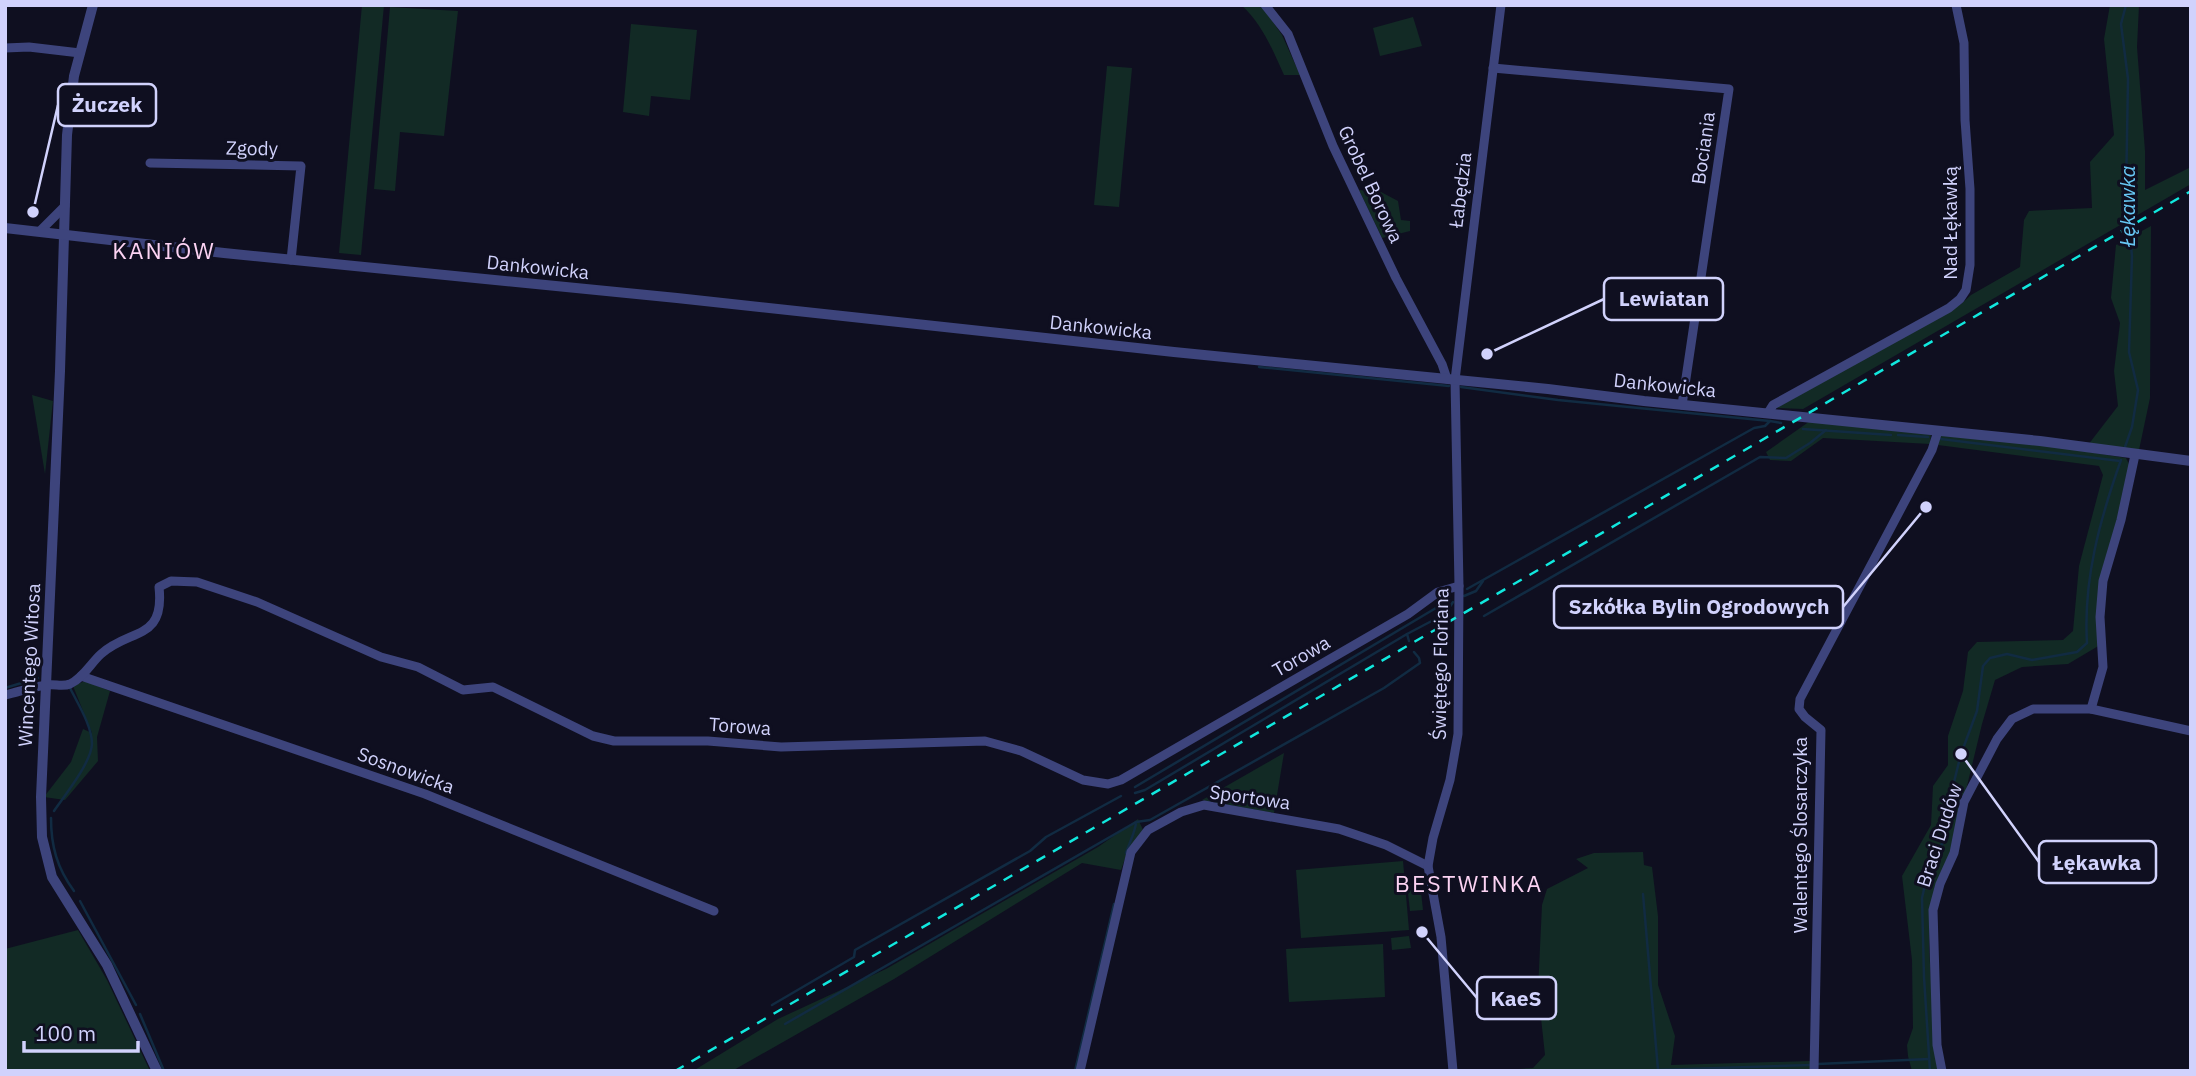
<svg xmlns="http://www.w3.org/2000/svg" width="2196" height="1076" viewBox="0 0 2196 1076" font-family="'IBM Plex Sans',sans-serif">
<rect width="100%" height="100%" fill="#0f0f20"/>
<g fill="#122a25">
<polygon points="362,5 384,5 361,255 339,253"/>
<path d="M1241,5H1261L1282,35L1300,75H1284C1273,51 1262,23 1241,5Z"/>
<polygon points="2110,5 2139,5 2137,47 2145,151 2145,190 2191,167 2191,184 1803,409 1776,408 1961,304 1971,295 2020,267 2024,220 2029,211 2092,208 2090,162 2114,135 2104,39"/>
<polygon points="390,7 458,11 444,136 400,132 395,191 374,189"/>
<polygon points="1413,17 1422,46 1380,56 1373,28"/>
<polygon points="631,24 697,30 690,100 651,96 649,116 623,112"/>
<polygon points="1107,66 1132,68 1119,207 1094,205"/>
<polygon points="1359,190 1381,192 1398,201 1401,220 1410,221 1410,231 1382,238"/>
<polygon points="2151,226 2150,398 2139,450 2088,445 2118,406 2114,371 2120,323 2111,298 2116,245"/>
<polygon points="32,395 53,401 45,474"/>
<polygon points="1810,421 1931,434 1930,444 1823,438 1791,461 1770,460 1766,452"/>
<polygon points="1940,434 2039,444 2126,458 2130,466 2119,520 2101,581 2100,645 2068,664 2022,667 1995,680 1982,724 1951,852 1930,911 1929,947 1935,1046 1940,1071 1912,1071 1908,1056 1907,1045 1913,1028 1912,960 1902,876 1931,825 1933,786 1948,765 1948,736 1963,691 1968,652 1977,642 2063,640 2073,631 2079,566 2103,475 2099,466 1938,445"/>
<polygon points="85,681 110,691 97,737 98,761 65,800 44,797 71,762 83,729 92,733 73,686"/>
<polygon points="1284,753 1274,813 1202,800"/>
<polygon points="1138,819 1144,832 1128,850 1121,870 1082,863 894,979 732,1071 693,1071 778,1019 886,969 1098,847"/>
<polygon points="1643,852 1644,865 1652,867 1658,916 1658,985 1675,1036 1671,1065 1810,1061 1810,1069 1758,1071 1489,1071 1533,1068 1545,1055 1538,990 1542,905 1547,889 1588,868 1576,859 1594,853"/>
<polygon points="1403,861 1409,930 1301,938 1296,870"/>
<polygon points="1420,883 1423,910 1410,911 1407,884"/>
<polygon points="78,930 107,980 150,1071 5,1071 5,949"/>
<polygon points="1409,936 1411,948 1392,950 1391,938"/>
<polygon points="1383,944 1385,997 1289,1002 1286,949"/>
</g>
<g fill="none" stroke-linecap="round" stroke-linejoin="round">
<g stroke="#112b42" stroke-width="2.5">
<polyline points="1259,367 1449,386"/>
<polyline points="1461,387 1558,400 1770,421"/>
<polyline points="1803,429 1891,435"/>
<polyline points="1898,435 1928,437"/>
<polyline points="1941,439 2120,461"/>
<polyline points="2125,447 2132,427 2138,390 2129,352 2132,256 2126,193 2128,79 2121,24 2126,5"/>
<polyline points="1467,589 1754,428 1765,426 1770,421 1781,423"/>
<polyline points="1464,596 1476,591 1483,581"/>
<polyline points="1484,616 1760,457 1786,458 1810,443 1826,430"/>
<polyline points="1409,641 1407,634 1445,614 1453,602"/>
<polyline points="5,688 38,678"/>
<polyline points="1135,787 1441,605"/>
<polyline points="1135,793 1145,790 1407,634"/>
<path d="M54,811C65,795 91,763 92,744C92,726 78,704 70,688"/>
<path d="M51,818C51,846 57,868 74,891"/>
<path d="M1126,853C1129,844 1136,830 1136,822L1150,820L1384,688L1420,663L1419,658L1414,652"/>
<polyline points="1643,894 1658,1070 1811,1065"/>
<polyline points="80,901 136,1005"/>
<polyline points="772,1005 854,957 855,950 1030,851 1046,837 1121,796"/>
<polyline points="140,1014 164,1071"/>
<polyline points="785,1024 1136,822"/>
<polyline points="1818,1064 1929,1059"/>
<polyline points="1075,1071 1114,904"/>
<path d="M1930,1071L1924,977L1922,898L1930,863L1944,841L1947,810L1961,754L1977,711L1983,666L1990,658L2007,654L2032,660L2077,652L2087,643C2083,580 2100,519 2121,460"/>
</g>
<g stroke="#3d447c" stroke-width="9">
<polyline points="1265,5 1288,34 1333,146 1396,278 1442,364 1447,379"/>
<polyline points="5,48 29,47 80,53"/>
<polyline points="1493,68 1729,89 1682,405"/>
<polyline points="150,163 301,166 291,260"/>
<polyline points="40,231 65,206"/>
<polyline points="1768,413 1773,405 1949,308 1960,299 1966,290 1970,265 1970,189 1965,120 1964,43 1956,5"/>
<polyline points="81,676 425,794 714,911"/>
<path d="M5,695C19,692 34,686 48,685C55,684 63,687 70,684C83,678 91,663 101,654C130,628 165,641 159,587L171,581L197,582L257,602L381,657L418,667L463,690L493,687L593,736L614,741H708L781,747L985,741L1021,751L1083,780L1108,784L1121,780L1408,614L1438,592L1459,586"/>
<polyline points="2091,709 2103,667 2100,617 2103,581 2121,520 2135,455"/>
<polyline points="1080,1071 1131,852 1148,830 1181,812 1204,805 1339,829 1386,845 1428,866"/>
<polyline points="1453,1071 1441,937 1428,866 1433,838 1450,780 1458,734 1459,586 1455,380 1501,5"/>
<polyline points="1814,1071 1821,730 1805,717 1799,709 1800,699 1932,450 1938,431"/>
<polyline points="1942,1071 1937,1045 1933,910 1940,884 1954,853 1964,802 1997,739 2012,719 2033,709 2091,709 2191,731"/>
</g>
<g stroke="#3d447c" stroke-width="10">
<polyline points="93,5 74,76 67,135 60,371 41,797 42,837 52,877 107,965 157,1071"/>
<polyline points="5,228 224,253 677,298 1174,352 1548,389 1644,401 2040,441 2191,461"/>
</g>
<polyline stroke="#11e8de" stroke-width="2.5" stroke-dasharray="10 9" stroke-linecap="butt" points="675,1071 2191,191"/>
</g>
<g text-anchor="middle" stroke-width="6" stroke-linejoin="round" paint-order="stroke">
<g font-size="19" fill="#d1d2fc" stroke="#0f0f20">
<text transform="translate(252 148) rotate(1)" y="7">Zgody</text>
<text transform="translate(1703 148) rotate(-82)" y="7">Bociania</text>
<text transform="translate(1371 184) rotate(65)" y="7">Grobel Borowa</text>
<text transform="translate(1460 190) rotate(-83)" y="7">Łabędzia</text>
<text transform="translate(1950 223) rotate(-90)" y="7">Nad Łękawką</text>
<text transform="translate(538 267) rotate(6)" y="7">Dankowicka</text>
<text transform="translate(1101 327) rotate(6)" y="7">Dankowicka</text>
<text transform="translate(1665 385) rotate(6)" y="7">Dankowicka</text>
<text transform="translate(1301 656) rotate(-30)" y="7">Torowa</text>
<text transform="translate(1440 664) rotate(-89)" y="7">Świętego Floriana</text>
<text transform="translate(29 665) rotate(-87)" y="7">Wincentego Witosa</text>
<text transform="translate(740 726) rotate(4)" y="7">Torowa</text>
<text transform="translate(406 770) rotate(20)" y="7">Sosnowicka</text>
<text transform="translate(1250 797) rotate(8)" y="7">Sportowa</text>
<text transform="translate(1800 835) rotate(-90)" y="7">Walentego Ślosarczyka</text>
<text transform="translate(1939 835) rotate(-72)" y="7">Braci Dudów</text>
</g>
<g font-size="21" font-style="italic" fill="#67c7f4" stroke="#0f0f20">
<text transform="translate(2128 206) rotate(-90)" y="7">Łękawka</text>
</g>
<g font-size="23" letter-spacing="2" fill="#fcd3f3" stroke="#0f0f20">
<text x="164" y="259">KANIÓW</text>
<text x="1469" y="892">BESTWINKA</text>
</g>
</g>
<path fill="none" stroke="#d1d2fc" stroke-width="2.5" d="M33 212L58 105M1487 354L1604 299M1926 507L1843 607M1961 754L2039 862M1422 932L1477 998"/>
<g fill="#d1d2fc" stroke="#0f0f20" stroke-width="2.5">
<circle cx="33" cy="212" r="7"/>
<circle cx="1487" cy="354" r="7"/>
<circle cx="1926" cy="507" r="7"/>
<circle cx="1961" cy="754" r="7"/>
<circle cx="1422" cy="932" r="7"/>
</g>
<g fill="#0f0f20" stroke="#d1d2fc" stroke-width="2.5">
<rect x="58" y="84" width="98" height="42" rx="7"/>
<rect x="1604" y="278" width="119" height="42" rx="7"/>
<rect x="1554" y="586" width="289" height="42" rx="7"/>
<rect x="2039" y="841" width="117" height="42" rx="7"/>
<rect x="1477" y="977" width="79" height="42" rx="7"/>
</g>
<g font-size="21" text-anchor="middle" font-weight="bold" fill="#d1d2fc">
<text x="107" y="112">Żuczek</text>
<text x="1664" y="306">Lewiatan</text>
<text x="1699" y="614">Szkółka Bylin Ogrodowych</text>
<text x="2097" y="870">Łękawka</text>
<text x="1516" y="1006">KaeS</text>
</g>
<rect width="2196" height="1076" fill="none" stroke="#d1d2fc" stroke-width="14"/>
<path d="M24 1041v10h114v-10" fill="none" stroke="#d1d2fc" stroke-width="3.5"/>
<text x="35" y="1041" font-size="21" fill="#d1d2fc" stroke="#0f0f20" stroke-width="5" paint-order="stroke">100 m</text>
</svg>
